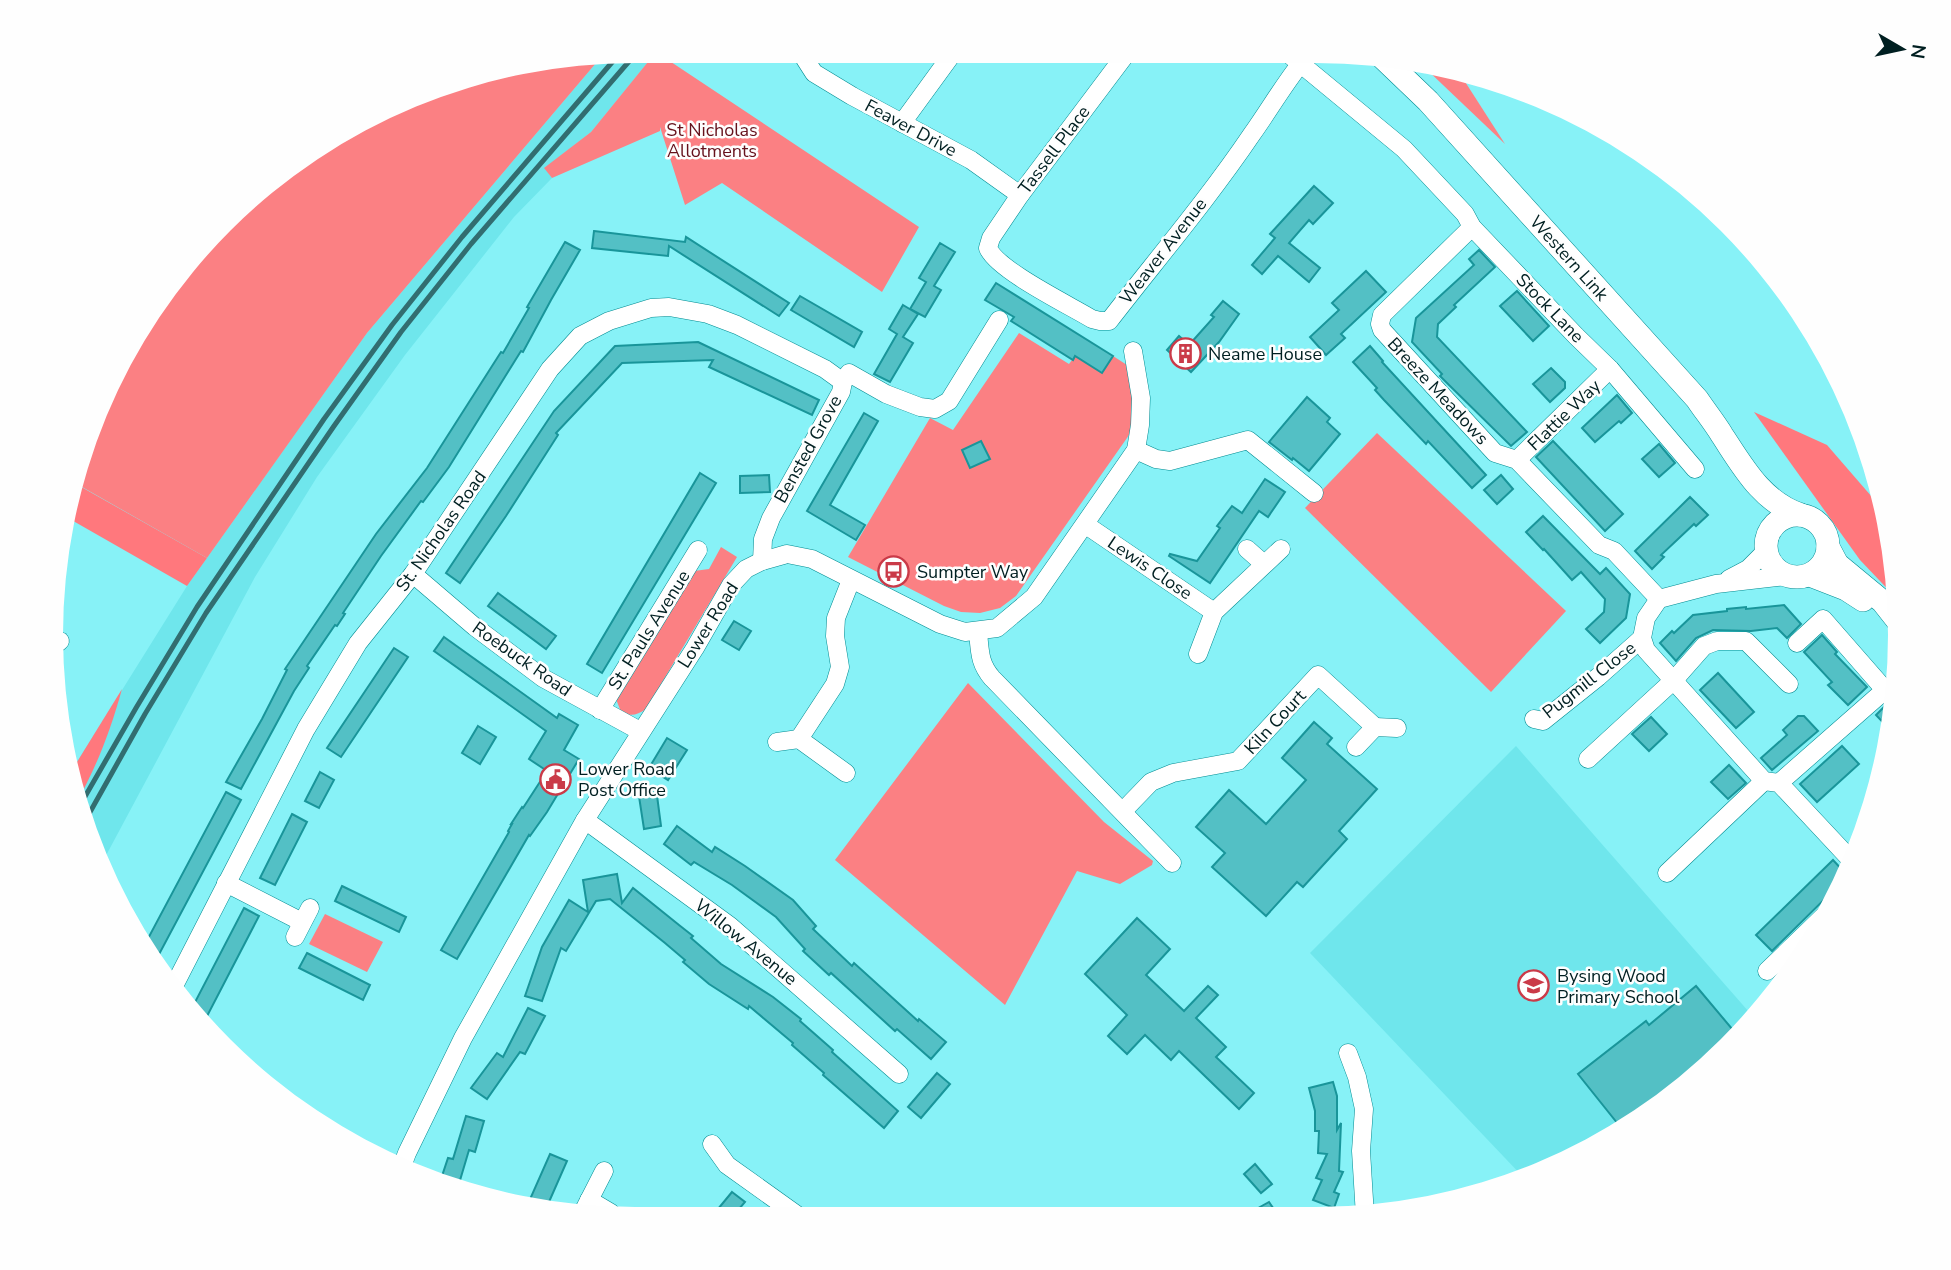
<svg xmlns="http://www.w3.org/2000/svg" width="1951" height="1270" viewBox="0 0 1951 1270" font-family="'Nunito Sans',sans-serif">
<rect width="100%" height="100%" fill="#87f2f7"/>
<g fill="#6fe6ec">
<polygon points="635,51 657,51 591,132 545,168 552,178 514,217 405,355 317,477 255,577 102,863 71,786 69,775 187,586 367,333 602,56"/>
<polygon points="1516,746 1756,1020 1672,1098 1574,1159 1524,1178 1310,953"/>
</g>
<g fill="#fb8083">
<polygon points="656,52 919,227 882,292 722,183 685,205 660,127 660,131 552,178 544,168 591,132"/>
<polygon points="602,56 367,333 207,558 75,483 82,447 172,279 310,149 448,82"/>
<polygon points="1422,65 1462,77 1505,144"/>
<polygon points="1019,333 1069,364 1075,356 1102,373 1113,356 1127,365 1134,392 1131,431 1127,438 1016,596 1000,608 980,613 961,612 944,606 848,557 930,418 953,430"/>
<polygon points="1377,433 1566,611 1491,692 1305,508"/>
<path d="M721,547L737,557L646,709C637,715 631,717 621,712L616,699L694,571L709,569Z"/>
<polygon points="968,683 1104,822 1153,861 1152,865 1120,884 1077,871 1005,1005 835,860"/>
<polygon points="325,914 383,942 367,972 309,944"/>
</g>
<g fill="#ff787d">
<polygon points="1754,412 1827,445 1885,512 1899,601 1860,560"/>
<polygon points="76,484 207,558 187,586 68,518 74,487"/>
<path d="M122,689C110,732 98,763 77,802L71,786L69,775Z"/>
</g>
<g fill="#53c0c5" stroke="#19959a" stroke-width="2">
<polygon points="1314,186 1333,203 1313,224 1309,220 1289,243 1320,268 1309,282 1278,256 1262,274 1252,265 1275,238 1270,234"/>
<polygon points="594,231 685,242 686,237 789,303 779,316 669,246 668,256 592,248"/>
<polygon points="565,242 580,250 551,300 523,352 521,351 449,467 423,502 421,501 381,556 343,613 345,614 337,626 335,625 307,666 309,668 294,691 241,789 226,782 262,719 287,670 285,669 376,534 427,468 501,352 503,353 529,308 527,307"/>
<polygon points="940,243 955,252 934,286 941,290 925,317 910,309 926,282 919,278"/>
<polygon points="1479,250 1495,267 1454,305 1456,307 1438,324 1437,337 1527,432 1511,446 1449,385 1440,376 1442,374 1412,342 1416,318 1474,265 1469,259"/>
<polygon points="1366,271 1386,292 1341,334 1345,338 1326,355 1310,337 1339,310 1332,303"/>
<polygon points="996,283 1113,356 1102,373 1075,356 1073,360 1011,321 1014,317 985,300"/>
<polygon points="1517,291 1549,326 1533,341 1500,306"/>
<polygon points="800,296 862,332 854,347 791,310"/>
<polygon points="1223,301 1239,314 1219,342 1191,372 1167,350 1179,336 1189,345 1214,317 1211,315"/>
<polygon points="903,305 918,314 903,337 913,343 890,382 874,374 897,334 889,329"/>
<polygon points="698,342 819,400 812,415 709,367 713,360 622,363 556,433 558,435 506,516 460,583 446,573 554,411 615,346"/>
<polygon points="1370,346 1383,361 1382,362 1486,475 1472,488 1428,441 1426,444 1384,400 1375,390 1377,388 1353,362"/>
<polygon points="1551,368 1565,382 1565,388 1550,402 1533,384"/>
<polygon points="1617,395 1632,413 1621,423 1619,421 1595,442 1582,428"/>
<polygon points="1307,397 1330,418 1327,422 1340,434 1309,471 1293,458 1292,460 1269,442"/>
<polygon points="864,413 878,421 830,505 865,525 856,540 807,511"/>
<polygon points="981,441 990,459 970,468 962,450"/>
<polygon points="1553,441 1623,514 1605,531 1536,457"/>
<polygon points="1659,444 1675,463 1659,477 1642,459"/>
<polygon points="700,473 716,483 602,673 587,664"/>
<polygon points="769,475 770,492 740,493 740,476"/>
<polygon points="1501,475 1513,489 1497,504 1484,490"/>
<polygon points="1265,479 1285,492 1268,517 1259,511 1210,583 1169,556 1170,554 1197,561 1220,528 1217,526 1232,506 1242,513"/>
<polygon points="1690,497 1708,515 1696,526 1694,524 1661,555 1664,557 1652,569 1635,551"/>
<polygon points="1543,516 1600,574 1606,568 1630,594 1626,618 1600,643 1586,629 1604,612 1605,599 1581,572 1572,580 1544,549 1543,550 1526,532"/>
<polygon points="498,593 556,636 546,649 488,606"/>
<polygon points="1784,605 1801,624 1787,638 1777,628 1751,631 1713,630 1696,638 1676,661 1660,643 1672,631 1674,633 1693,615 1727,611 1727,609 1746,607 1746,609"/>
<polygon points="734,621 751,631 739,650 722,640"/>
<polygon points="1822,635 1837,652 1835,654 1867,687 1848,705 1828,685 1832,682 1804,652"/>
<polygon points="444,637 557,718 559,714 578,725 564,750 579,759 547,812 530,836 529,835 457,959 441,950 509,832 508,831 512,824 511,824 522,807 523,808 547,771 529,759 546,731 434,651"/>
<polygon points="394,648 408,657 341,757 327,748"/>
<polygon points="1718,673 1754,712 1736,728 1700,690"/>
<polygon points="1887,704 1895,712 1891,731 1876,715"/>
<polygon points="1798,716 1804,716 1818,731 1772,770 1761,758 1787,735 1783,730"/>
<polygon points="1651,717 1667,734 1649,751 1632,734"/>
<polygon points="1314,722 1332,738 1327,744 1377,789 1339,831 1347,839 1303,887 1297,882 1266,916 1212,867 1225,853 1196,827 1229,790 1266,824 1306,780 1282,758"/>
<polygon points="478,726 496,737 480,764 462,753"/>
<polygon points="667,738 687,750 668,780 649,768"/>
<polygon points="1842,746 1859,764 1817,802 1800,784"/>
<polygon points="1729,765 1746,783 1728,799 1711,782"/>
<polygon points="320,772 334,780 319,808 305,801"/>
<polygon points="656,788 661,826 644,829 638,790"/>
<polygon points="226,792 241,800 156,960 144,946"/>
<polygon points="292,814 307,822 275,885 260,878"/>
<polygon points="677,826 712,852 715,847 745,866 793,900 816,926 813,929 852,966 854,963 918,1021 919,1019 946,1042 931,1059 897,1029 895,1031 831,973 829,975 803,951 805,949 776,917 732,885 694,862 691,865 664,844"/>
<polygon points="1833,860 1846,874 1844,880 1772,951 1756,935"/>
<polygon points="617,874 622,903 633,888 679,925 693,936 691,938 721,964 773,997 801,1019 800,1021 833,1050 832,1052 898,1111 884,1128 823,1075 824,1073 792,1045 793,1043 749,1006 748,1009 709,984 683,962 685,960 665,943 610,899 596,901 566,951 561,948 542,1001 525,996 542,947 569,900 588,912 583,880"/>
<polygon points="342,886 406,917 399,932 335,901"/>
<polygon points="244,908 259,916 205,1020 193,1006"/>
<polygon points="1137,918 1170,949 1146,975 1184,1011 1208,986 1218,995 1196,1018 1226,1047 1216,1057 1254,1093 1239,1109 1179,1051 1171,1060 1145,1035 1127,1054 1108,1036 1127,1015 1085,974"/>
<polygon points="307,953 370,985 363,1000 299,968"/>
<polygon points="1696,986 1738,1036 1672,1098 1622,1129 1578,1074 1646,1021 1649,1025"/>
<polygon points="528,1008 545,1016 525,1054 520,1052 487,1099 471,1088 497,1053 503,1057"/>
<polygon points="937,1073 950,1084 921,1118 908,1107"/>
<polygon points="1333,1082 1337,1096 1337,1130 1341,1123 1339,1171 1343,1172 1334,1192 1339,1194 1334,1208 1313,1200 1322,1180 1316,1178 1327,1154 1318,1153 1319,1131 1315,1131 1315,1111 1309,1088"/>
<polygon points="466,1116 484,1121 475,1152 469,1150 458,1187 440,1182 448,1158 453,1159"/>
<polygon points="550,1154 567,1161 545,1211 527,1206"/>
<polygon points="1255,1164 1272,1184 1261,1193 1244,1174"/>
<polygon points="732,1192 745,1202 734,1215 713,1215"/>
<polygon points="1269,1202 1280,1218 1242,1217"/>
</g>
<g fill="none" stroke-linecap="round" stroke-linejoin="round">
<defs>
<g id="minor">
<path d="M1126,54L1020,195L991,238L988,248C997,270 1069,305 1092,319L1100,321H1109C1157,259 1208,199 1252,134C1269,110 1283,86 1301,63"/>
<polyline points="1290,55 1404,149 1465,214 1472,227 1576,336 1610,369 1695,469"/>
<polyline points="805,59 814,73 852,96 971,160 1020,195"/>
<polyline points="902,123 953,53"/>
<polyline points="1472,227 1382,315 1380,324 1382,330 1495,453 1517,460 1599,545 1614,551 1659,599"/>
<polyline points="1136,450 1156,459 1170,461 1248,440 1314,493"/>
<polyline points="1517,460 1610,369"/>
<polyline points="1086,525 1214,612"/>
<polyline points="1247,549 1264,564"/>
<polyline points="762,561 763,539 771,518 841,392 843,382 849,373 886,394 920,407 935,409 949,401 999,320"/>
<polyline points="413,574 475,627 543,678 640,731"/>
<polyline points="1787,576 1716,584 1659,599 1646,618 1642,638 1646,650 1764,781 1779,783 1852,861"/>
<polyline points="1729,579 1748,569 1766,551"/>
<path d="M978,632C980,651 979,663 992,678L1172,863"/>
<polyline points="57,643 60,641"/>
<polyline points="1198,654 1214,612 1281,549"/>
<polyline points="600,710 698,550"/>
<polyline points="1534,719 1543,721 1598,677 1642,638"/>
<polyline points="777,742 799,739"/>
<polyline points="1356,747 1375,727 1397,728"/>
<polyline points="1588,759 1674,680 1704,646 1717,641 1746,641 1789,684"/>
<polyline points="846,773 799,739 835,684 840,667 835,636 836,618 851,580"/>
<polyline points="1779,783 1885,690 1823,619 1797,643"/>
<polyline points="1123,811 1151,782 1173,773 1238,761 1318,675 1375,727"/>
<polyline points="585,820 730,926 899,1074"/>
<polyline points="1667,873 1764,781"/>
<polyline points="226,883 302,922"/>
<polyline points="295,937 310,908"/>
<polyline points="1767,971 1830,910"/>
<polyline points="175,984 306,729 358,643 413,574 550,369 580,336 609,321 651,308 669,307 708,314 737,325 825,369 843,382"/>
<polyline points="1348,1053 1357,1077 1364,1109 1361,1151 1365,1216"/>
<polyline points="712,1144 727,1165 797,1215"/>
<polyline points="401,1169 407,1153 463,1038 585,820 695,648 731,585 746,569 762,561 787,554 812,559 940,624 965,632 997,628 1034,597 1136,450 1140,425 1141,398 1133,351"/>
<polyline points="589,1200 611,1213"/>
<polyline points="582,1214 604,1171"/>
</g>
<g id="major">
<path d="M1381,56L1428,101L1697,399C1705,411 1714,422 1722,435C1743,467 1762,502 1801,515"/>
<circle cx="1797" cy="546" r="31"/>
<polyline points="1828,547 1837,564 1883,602 1898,621"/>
<polyline points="1810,575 1846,589 1863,600"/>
</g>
</defs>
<use href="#minor" stroke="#008b91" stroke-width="19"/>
<use href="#major" stroke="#008b91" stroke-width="24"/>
<use href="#minor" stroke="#fff" stroke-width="18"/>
<use href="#major" stroke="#fff" stroke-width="23"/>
<g stroke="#326d70" stroke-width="5">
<polyline points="79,807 136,708 197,607 324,419 392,325 462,237 620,53"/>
<polyline points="85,821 145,714 206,613 334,426 401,332 471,244 638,51"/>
</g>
</g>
<defs>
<symbol id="building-ring" viewBox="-11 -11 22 22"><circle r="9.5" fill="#fefefe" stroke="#ca3a48" stroke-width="1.5"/><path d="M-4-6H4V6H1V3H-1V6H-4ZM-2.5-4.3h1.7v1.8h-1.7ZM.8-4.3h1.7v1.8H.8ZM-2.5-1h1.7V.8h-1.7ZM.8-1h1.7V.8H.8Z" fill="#ca3a48"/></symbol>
<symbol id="bus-ring" viewBox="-11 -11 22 22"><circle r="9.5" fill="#fefefe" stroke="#ca3a48" stroke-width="1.5"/><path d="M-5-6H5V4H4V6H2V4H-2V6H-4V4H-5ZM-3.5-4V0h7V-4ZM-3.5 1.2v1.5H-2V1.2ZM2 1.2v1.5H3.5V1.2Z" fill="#ca3a48"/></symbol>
<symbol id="civic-ring" viewBox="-11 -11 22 22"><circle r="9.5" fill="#fefefe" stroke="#ca3a48" stroke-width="1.5"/><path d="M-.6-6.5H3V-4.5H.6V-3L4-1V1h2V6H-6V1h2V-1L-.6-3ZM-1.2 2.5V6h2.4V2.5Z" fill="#ca3a48"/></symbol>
<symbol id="school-ring" viewBox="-11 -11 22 22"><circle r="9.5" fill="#fefefe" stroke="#ca3a48" stroke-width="1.5"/><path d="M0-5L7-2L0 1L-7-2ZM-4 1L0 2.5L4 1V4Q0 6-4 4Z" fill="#ca3a48"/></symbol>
</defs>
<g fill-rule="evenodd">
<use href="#building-ring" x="1168" y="336" width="35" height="35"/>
<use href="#bus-ring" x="876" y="554" width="35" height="35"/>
<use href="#civic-ring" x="538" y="762" width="35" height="35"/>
<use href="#school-ring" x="1516" y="968" width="35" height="35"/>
</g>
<g text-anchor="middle" stroke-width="5" stroke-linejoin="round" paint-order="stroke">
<g font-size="18" fill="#001f21" stroke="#fefefe">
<text transform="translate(911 128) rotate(28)" y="6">Feaver Drive</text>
<text transform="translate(1054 150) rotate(-53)" y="6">Tassell Place</text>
<text transform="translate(1163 251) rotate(-52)" y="6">Weaver Avenue</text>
<text transform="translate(1569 258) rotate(48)" y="6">Western Link</text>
<text transform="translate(1550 308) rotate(46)" y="6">Stock Lane</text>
<text transform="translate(1438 391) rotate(47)" y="6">Breeze Meadows</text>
<text transform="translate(1564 415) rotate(-44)" y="6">Flattie Way</text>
<text transform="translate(808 449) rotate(-61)" y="6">Bensted Grove</text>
<text transform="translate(441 531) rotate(-55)" y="6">St. Nicholas Road</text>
<text transform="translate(1150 568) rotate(34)" y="6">Lewis Close</text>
<text transform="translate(708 625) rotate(-58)" y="6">Lower Road</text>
<text transform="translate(649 630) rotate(-58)" y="6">St. Pauls Avenue</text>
<text transform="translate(522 659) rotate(35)" y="6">Roebuck Road</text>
<text transform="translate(1589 680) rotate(-38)" y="6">Pugmill Close</text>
<text transform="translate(1275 722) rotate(-47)" y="6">Kiln Court</text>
<text transform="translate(746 942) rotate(39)" y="6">Willow Avenue</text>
</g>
<g font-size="18" fill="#66111c" stroke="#fefefe">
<text x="712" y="136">St Nicholas<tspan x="712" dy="21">Allotments</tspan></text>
</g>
<g font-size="18" fill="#001f21" stroke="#fefefe" text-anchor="start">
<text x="1208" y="360">Neame House</text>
<text x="917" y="578">Sumpter Way</text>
<text x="578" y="775">Lower Road<tspan x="578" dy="21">Post Office</tspan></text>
<text x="1557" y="982">Bysing Wood<tspan x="1557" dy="21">Primary School</tspan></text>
</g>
</g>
<path d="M0 0H1951V1270H0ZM635 63H1316A572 572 0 0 1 1888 635V635A572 572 0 0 1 1316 1207H635A572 572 0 0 1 63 635V635A572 572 0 0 1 635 63Z" fill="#fefefe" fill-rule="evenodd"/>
<g transform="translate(1902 49) rotate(99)" stroke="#fefefe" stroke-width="5" paint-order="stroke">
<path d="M0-5L12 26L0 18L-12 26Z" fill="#001f21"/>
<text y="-10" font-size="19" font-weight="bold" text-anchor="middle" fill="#001f21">N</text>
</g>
</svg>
